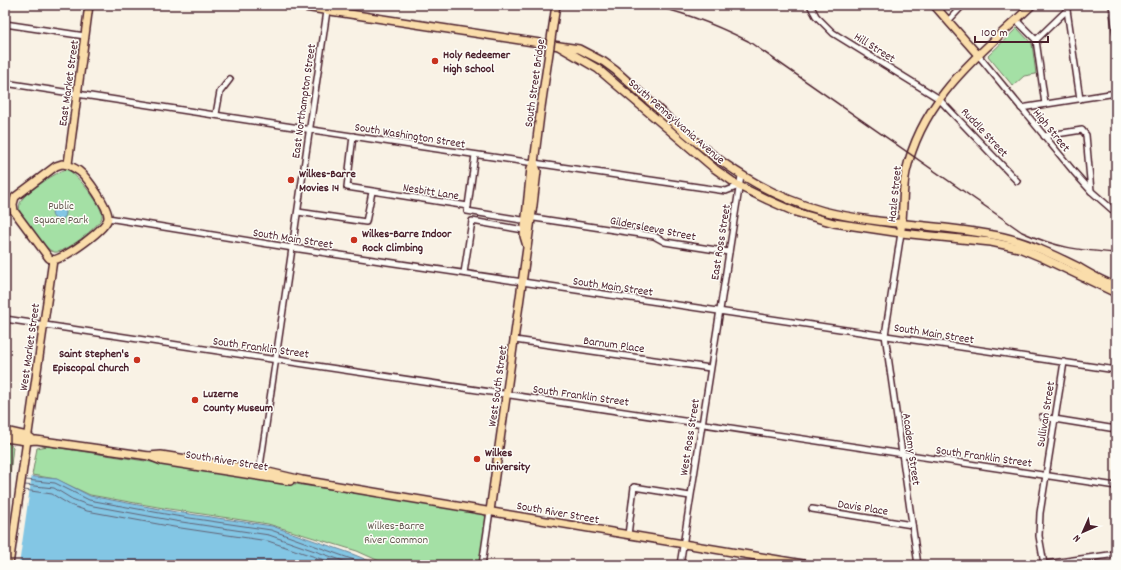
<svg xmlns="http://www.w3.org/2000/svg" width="1121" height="570" viewBox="0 0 1121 570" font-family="Dekko,sans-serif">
<rect width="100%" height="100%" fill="#f9f2e5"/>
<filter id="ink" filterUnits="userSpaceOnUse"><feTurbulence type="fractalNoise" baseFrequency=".025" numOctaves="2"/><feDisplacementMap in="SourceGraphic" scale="8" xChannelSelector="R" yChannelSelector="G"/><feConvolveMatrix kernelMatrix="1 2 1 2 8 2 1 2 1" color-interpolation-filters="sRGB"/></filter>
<g filter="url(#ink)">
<g fill="#a4e0a5" stroke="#778068">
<polygon points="1017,28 1032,44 1036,74 1024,76 1013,86 988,56"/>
<path d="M67,169C76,174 104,206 102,217C100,226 63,255 54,252C43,249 28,223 20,213C19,207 19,203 23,198C30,190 56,172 67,169Z"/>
<polygon points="5,440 13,447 10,474 5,473"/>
<polygon points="47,446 400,500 484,514 486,518 480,565 388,565 357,551 268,524 169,509 90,495 56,479 32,475 37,448"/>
</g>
<g fill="#83c6e4" stroke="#6c839a">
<circle cx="59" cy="213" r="7"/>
<polygon points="5,474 57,479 90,496 176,512 272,526 350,553 379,565 5,565"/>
</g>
<polygon fill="#f9f2e5" points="11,472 32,474 19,565 5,565 5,523"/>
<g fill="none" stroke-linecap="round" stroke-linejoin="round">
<g stroke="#616275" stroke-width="1">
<polyline points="26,480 55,483 89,500 176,516 271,530 368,565"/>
<polyline points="25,485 54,488 72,499 88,505 175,521 269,535 355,565"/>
<polyline points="24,490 52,494 70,505 87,511 174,527 268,541 339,565"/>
</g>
<defs>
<g id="minor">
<polyline points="810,5 816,16 833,33 938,98 1017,181"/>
<polyline points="1112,5 1116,33"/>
<polyline points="1067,10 1080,99"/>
<polyline points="1016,20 1036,40 1045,104"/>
<polyline points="948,21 963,5"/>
<polyline points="5,24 85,36"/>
<polyline points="1036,40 1067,10"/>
<polyline points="978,55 1074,172 1091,191 1116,213"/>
<polyline points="5,83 417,146 726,191 739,186"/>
<polyline points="1021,108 1116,93"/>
<polyline points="216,114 220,92 230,79"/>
<polyline points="353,136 347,187 468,206 467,211 528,221"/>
<polyline points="1044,136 1082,130 1086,135 1091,191"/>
<polyline points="5,203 13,204"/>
<polyline points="468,206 475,155"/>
<polyline points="298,212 366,222 372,192"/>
<polyline points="528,217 654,236 665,242 729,252"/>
<polyline points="108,218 293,248 1116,370"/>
<polyline points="901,233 885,335 918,565"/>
<polyline points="464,273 472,221 524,230"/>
<polyline points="5,319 1116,486"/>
<polyline points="515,340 710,368"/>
<polyline points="1042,417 1116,429"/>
<polyline points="259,473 327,11"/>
<polyline points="812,509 912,525"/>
<polyline points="628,535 634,487 690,496"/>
<polyline points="1044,564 1039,536 1040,513 1064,362"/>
<polyline points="482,565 490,511"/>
<polyline points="680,565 741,176"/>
<polyline points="1038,565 1116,554"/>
</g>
<g id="major">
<path d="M291,5L579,49L604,62L615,70C680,128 737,188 823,211C882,226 944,224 1003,237C1029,243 1054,255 1078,267C1090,274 1103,282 1116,286"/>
<polyline points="934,5 978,55"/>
<polyline points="560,47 598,69 715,169 739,186 768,200 795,212 834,223 901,233 991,242 1019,248 1043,258 1116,293"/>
<path d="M62,164C68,164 73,167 79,171C87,177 109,208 108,218C107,229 64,259 53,260L49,258L14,211L13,204L15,197L56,166Z"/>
<polyline points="68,164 89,5"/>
<path d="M901,229C904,210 902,190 906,172C923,96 979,56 1032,5"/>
<polyline points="527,246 524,236 531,168 534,163"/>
<polyline points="5,431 27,436 31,438"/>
<polyline points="5,438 26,441 36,440 149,456 162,461 290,481"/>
<polyline points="149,456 161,455 264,471 302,480 809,565"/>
<polyline points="490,511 533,205 537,171 534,163 541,107"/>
<polyline points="9,565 53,260"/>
</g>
</defs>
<use href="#minor" stroke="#4a1f2b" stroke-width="8"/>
<use href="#major" stroke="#4a1f2b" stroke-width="10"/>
<use href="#minor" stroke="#fdfcf7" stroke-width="5"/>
<use href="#major" stroke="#faddab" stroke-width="7"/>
<path stroke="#4a1f2b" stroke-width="1.5" d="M647,5C683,11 716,25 748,41L1022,232C1057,248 1078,250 1116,253"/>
<defs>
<polyline id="major-bridge" points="541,107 556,5"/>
</defs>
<use href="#major-bridge" stroke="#4a1f2b" stroke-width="10" stroke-linecap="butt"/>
<use href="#major-bridge" stroke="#faddab" stroke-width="7"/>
</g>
</g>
<g fill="#c8321e" stroke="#fdfcf7" stroke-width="1.5">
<circle cx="435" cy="61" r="4"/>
<circle cx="291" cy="180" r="4"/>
<circle cx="354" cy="240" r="4"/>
<circle cx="137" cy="360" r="4"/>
<circle cx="195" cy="400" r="4"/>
<circle cx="477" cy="459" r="4"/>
</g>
<g text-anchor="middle" stroke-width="3" stroke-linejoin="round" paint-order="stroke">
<g font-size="12" fill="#4a1f2b" stroke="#fdfcf7">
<text transform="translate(875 47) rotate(32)" y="4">Hill Street</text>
<text transform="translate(68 83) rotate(-82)" y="4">East Market Street</text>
<text transform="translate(534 83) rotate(-82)" y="4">South Street Bridge</text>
<text transform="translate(303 101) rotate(-82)" y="4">East Northampton Street</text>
<text transform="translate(677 121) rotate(41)" y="4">South Pennsylvania Avenue</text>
<text transform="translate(1052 130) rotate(51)" y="4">High Street</text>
<text transform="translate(985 132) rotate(47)" y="4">Ruddle Street</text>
<text transform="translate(410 135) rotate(9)" y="4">South Washington Street</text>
<text transform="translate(431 191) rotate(9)" y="4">Nesbitt Lane</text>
<text transform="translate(894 194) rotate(-84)" y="4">Hazle Street</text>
<text transform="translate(653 228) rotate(11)" y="4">Gildersleeve Street</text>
<text transform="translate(293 238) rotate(9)" y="4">South Main Street</text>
<text transform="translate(720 242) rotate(-81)" y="4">East Ross Street</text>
<text transform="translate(613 286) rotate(8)" y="4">South Main Street</text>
<text transform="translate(934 333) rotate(9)" y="4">South Main Street</text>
<text transform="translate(614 344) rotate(8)" y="4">Barnum Place</text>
<text transform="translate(29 347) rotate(-82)" y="4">West Market Street</text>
<text transform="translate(261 347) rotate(8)" y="4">South Franklin Street</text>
<text transform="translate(497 386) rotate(-82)" y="4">West South Street</text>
<text transform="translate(581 395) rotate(8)" y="4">South Franklin Street</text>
<text transform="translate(1045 414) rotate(-81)" y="4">Sullivan Street</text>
<text transform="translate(689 437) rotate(-81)" y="4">West Ross Street</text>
<text transform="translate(912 449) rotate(82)" y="4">Academy Street</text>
<text transform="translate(984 456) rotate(8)" y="4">South Franklin Street</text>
<text transform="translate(227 460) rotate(9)" y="4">South River Street</text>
<text transform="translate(863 507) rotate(9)" y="4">Davis Place</text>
<text transform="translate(558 512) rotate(10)" y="4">South River Street</text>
</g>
<g font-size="12" font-weight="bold" fill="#4a1f2b" stroke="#fdfcf7" text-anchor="start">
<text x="443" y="58">Holy Redeemer<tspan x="443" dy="14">High School</tspan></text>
<text x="299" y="177">Wilkes-Barre<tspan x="299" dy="14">Movies 14</tspan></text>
<text x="362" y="237">Wilkes-Barre Indoor<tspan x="362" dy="14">Rock Climbing</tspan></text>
<text x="129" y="357" text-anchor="end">Saint Stephen's<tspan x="129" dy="14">Episcopal Church</tspan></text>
<text x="203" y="397">Luzerne<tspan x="203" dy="14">County Museum</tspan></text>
<text x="485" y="456">Wilkes<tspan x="485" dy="14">University</tspan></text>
</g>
<g font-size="12" fill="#655950" stroke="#fdfcf7">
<text x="61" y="209">Public<tspan x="61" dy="14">Square Park</tspan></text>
<text x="396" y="529">Wilkes-Barre<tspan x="396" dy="14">River Common</tspan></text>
</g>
</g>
<rect width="1121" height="570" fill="none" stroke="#fdfcf7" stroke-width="20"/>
<rect x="10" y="10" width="1101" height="550" fill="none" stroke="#4a1f2b" stroke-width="1.5" filter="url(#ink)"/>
<g transform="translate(1083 532) rotate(225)" stroke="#fdfcf7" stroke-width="3" paint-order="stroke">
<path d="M0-3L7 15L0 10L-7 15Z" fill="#4a1f2b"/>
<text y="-6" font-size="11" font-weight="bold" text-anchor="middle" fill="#4a1f2b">N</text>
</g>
<path d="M975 36v6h73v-6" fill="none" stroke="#4a1f2b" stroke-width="2"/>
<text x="981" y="36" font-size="12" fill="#4a1f2b" stroke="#fdfcf7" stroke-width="3" paint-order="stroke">100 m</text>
</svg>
